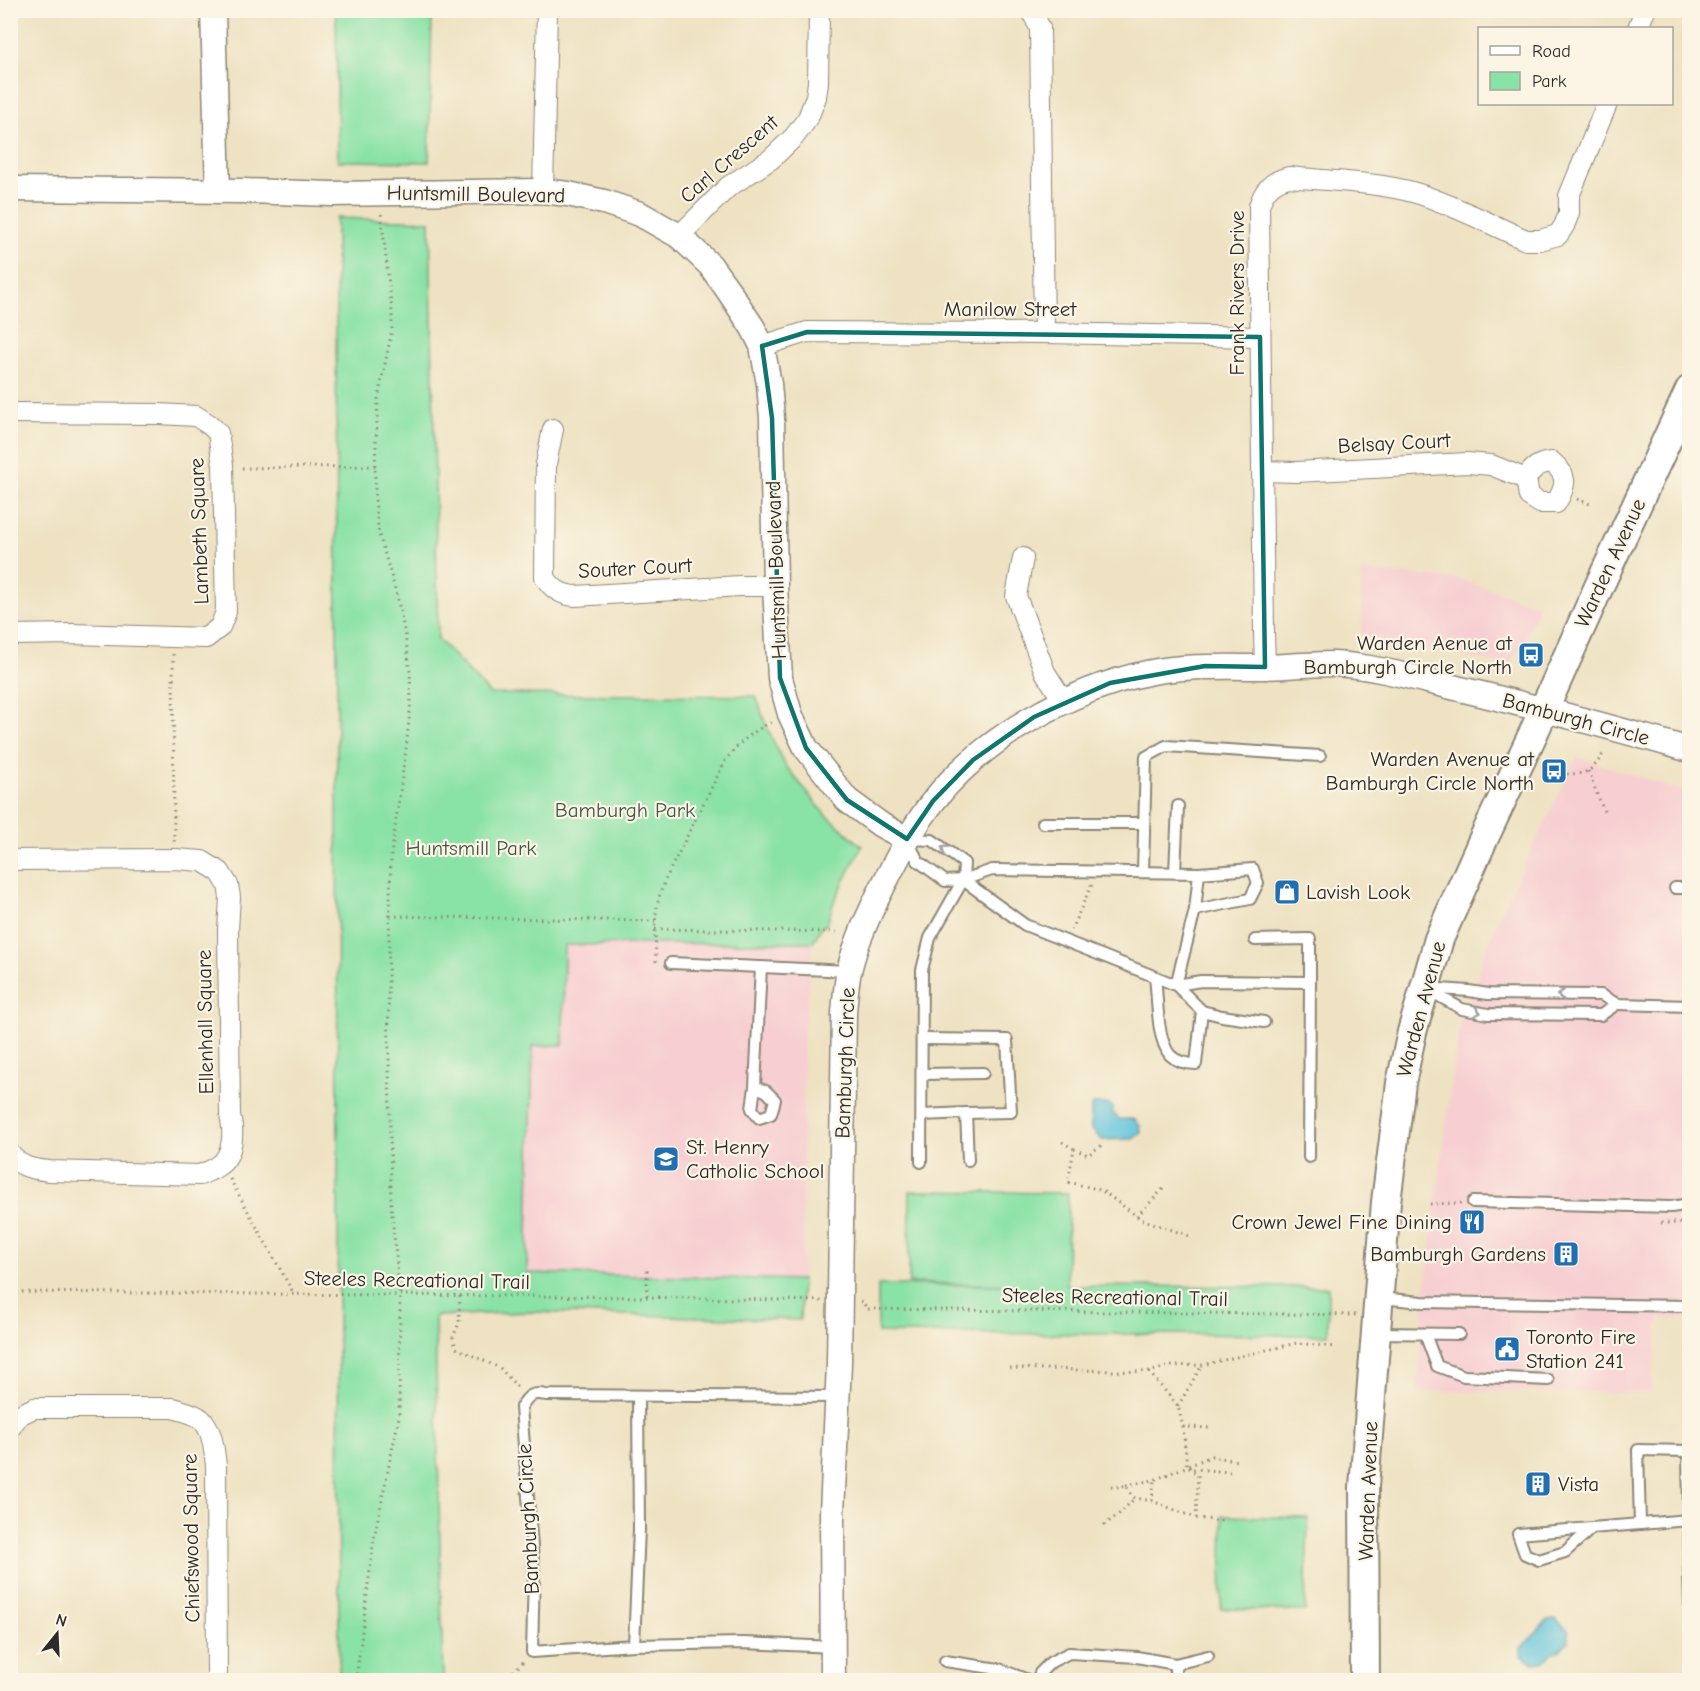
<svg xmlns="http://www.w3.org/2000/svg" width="1700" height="1691" viewBox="0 0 1700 1691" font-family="'Comic Neue',sans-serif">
<rect width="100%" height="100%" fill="#fcf5e5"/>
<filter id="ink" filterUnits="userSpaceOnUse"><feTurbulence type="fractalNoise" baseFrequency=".0167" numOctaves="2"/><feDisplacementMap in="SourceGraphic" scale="12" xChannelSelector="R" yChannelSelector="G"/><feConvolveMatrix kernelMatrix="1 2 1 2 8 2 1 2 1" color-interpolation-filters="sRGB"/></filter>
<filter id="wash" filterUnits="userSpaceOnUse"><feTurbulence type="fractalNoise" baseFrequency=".008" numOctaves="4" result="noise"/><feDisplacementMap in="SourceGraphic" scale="24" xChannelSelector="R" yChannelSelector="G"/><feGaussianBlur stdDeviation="1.35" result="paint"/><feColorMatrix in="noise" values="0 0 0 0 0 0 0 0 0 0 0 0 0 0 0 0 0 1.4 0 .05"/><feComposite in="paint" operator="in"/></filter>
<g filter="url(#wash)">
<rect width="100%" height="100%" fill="#eee2c2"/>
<g fill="#f7cfd2">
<polygon points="1361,571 1459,579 1540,606 1511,665 1361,636"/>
<polygon points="1577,757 1689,793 1689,1319 1659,1319 1651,1393 1417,1391 1425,1291 1454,1060 1461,1019 1497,921"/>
<polygon points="813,942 804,1028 802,1280 527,1273 533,1046 563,1044 564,945"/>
</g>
<g fill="#89e2a6" stroke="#5a8668" stroke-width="1.5">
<polygon points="336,11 432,11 429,162 338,161"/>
<polygon points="336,218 430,221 438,639 490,694 756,696 767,728 785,765 824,813 862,846 834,902 826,926 822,926 813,942 564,945 563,1045 533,1046 527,1273 802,1280 800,1320 530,1312 435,1316 443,1680 339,1680"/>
<polygon points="910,1191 1068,1193 1067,1286 1328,1287 1328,1335 878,1333 878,1285 1016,1285 909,1283"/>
<polygon points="1223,1516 1308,1518 1305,1611 1221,1609"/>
</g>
<g fill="#5dc3db" stroke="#447783" stroke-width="1.5">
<polygon points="1094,1104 1109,1104 1112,1107 1112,1112 1119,1119 1134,1119 1140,1126 1141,1133 1133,1139 1102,1140 1091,1129 1091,1108"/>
<polygon points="1555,1619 1568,1630 1569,1641 1559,1651 1553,1652 1544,1662 1532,1663 1521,1655 1521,1648 1548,1620"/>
</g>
</g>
<g filter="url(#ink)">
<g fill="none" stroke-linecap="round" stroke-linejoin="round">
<defs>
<g id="service">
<polyline points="1043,823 1144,823"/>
<polyline points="1143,872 1146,757 1166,746 1320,756"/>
<polyline points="1175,872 1178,806"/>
<polyline points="963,880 1025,925 1176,985 1202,1011 1222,1016 1264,1022"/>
<polyline points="1675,888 1690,888"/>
<polyline points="1255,940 1310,939 1310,982"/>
<polyline points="671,963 849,971"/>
<path d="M1155,977C1158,998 1156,1038 1170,1055C1177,1062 1187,1064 1196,1064L1202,1011"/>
<polyline points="1176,985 1201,981 1310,982 1309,1157"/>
<polyline points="1176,985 1195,910 1199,873"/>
<polyline points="1425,988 1469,991 1488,994 1601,995 1617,1004 1690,1006"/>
<polyline points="1428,990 1462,1009 1488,1014 1601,1015 1617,1004"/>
<polyline points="922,1039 1007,1040 1011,1112 966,1113"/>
<polyline points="922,1074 983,1073"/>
<polyline points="755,1087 766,1091 775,1100 771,1114 759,1118 752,1109 755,1087 761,967"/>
<polyline points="922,1115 966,1113 968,1160"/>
<polyline points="921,1162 922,970 930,938 963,880 964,863 932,840 907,839 918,861 945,881 963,880 992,870 1199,873 1253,869 1258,883 1250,899 1195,910"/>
<polyline points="1473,1202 1671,1207 1690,1204"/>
<polyline points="1380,1298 1422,1302 1690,1306"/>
<polyline points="1377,1333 1459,1334"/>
<polyline points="1425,1334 1437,1366 1464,1376 1548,1380"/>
<polyline points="1688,1451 1690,1570"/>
<polyline points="1640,1524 1638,1450 1690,1451"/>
<path d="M1592,1528L1565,1552L1539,1560L1525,1554L1518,1534C1575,1529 1632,1525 1689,1520"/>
<polyline points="1689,1570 1690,1606"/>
<polyline points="634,1645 639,1529 638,1396"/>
<path d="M834,1647L744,1643L634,1645L532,1652L534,1573L521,1407C528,1396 531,1392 546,1395L837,1397"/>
<polyline points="945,1661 999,1669 1028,1680"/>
<polyline points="1038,1680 1040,1673 1051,1662 1069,1653 1137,1657 1175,1664"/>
<polyline points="1175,1680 1175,1664 1208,1656"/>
</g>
<g id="minor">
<polyline points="1033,10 1034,16 1040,28 1044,333"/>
<polyline points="1638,28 1645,10"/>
<polyline points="543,191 547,10"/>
<polyline points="679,236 728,187 771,159 794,137 808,118 816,97 818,82 819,10"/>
<polyline points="762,346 807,332 1044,333 1260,337"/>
<polyline points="10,413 159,414 196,416 210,425 218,433 223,465 226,612 220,627 206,638 73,634 10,635"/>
<path d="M553,429L546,464L545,577C552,589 561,595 575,596L740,586H775"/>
<path d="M1263,471L1296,472L1467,463L1491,465L1526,479L1529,496L1540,503H1556C1567,485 1568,475 1552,462C1539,463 1532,468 1526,479"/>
<polyline points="1023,558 1016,596 1045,672 1064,702"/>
<path d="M1265,667L1264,633L1259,206C1264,190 1272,181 1289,177C1330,181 1377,182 1416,193C1452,204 1492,225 1526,240H1540L1558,235L1564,226L1569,213V196L1607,104"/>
<path d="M10,860L176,859L202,861L220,872L228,885L230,897L228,930L230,1115C234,1131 234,1156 218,1166C213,1170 206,1172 200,1175L49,1171C33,1169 21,1168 10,1154"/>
<path d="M10,1428L19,1415L34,1408H173C182,1411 194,1413 201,1419C213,1429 214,1451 216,1465L217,1680"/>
</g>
<g id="tertiary">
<polyline points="213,10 218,191"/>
<polyline points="10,189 244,191 331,194 543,191 568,194 604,202 640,214 679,236 710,265 728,290 753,328 762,346 769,384 772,418 775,586 780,678 790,714 806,748 847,800 881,825 907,839"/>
<path d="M833,1680L832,1512L839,1364L844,1013C845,999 846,985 849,971C856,941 870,912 884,884C899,855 914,825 935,799C985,737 1069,690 1147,673C1186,665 1226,667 1266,667C1289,666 1312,664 1334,664C1374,666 1414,678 1452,687C1532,706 1611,727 1690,750"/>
</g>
<polyline id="secondary" points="1365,1680 1364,1487 1386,1202 1401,1083 1412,1032 1439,939 1482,842 1533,734 1601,582 1690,390"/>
</defs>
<use href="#service" stroke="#8c8676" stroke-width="14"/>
<use href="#minor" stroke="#8c8676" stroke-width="22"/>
<use href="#tertiary" stroke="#8c8676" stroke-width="27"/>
<use href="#secondary" stroke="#8c8676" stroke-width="32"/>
<g stroke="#8c8676" stroke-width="3" stroke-dasharray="1.5 4.5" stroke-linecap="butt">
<polyline points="242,468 375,466"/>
<polyline points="1577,499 1592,505"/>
<polyline points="173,654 174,843"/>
<polyline points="1588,771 1605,814"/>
<path d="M1561,774C1586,774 1591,774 1604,752"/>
<polyline points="390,916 655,921"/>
<polyline points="655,929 839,932"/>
<polyline points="1071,930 1092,884"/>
<path d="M656,962C655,923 652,906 670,870L725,761C738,744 752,731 772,722"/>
<polyline points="1062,1142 1074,1149 1068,1182 1101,1190 1141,1219 1192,1237"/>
<polyline points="1074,1149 1088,1155 1102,1145"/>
<polyline points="230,1179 294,1294"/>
<polyline points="1430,1204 1461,1203"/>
<polyline points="1137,1216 1163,1189"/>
<polyline points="1661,1223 1690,1223"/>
<polyline points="10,1292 647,1297 822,1301"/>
<polyline points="460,1296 459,1323 453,1337 456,1348 500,1368 520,1390"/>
<polyline points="647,1296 647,1268"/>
<polyline points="860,1302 863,1302 867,1309 1357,1315"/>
<polyline points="1010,1368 1149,1372 1170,1366 1202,1365 1297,1343 1335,1347"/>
<polyline points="1149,1372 1178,1406 1183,1427 1187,1466 1198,1475 1196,1518"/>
<polyline points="1178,1406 1202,1365"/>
<polyline points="1183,1427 1213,1428"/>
<polyline points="1193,1469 1230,1472"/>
<polyline points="1126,1485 1154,1480 1212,1456 1237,1461"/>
<polyline points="1111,1486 1120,1487 1126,1485 1132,1496 1135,1498 1152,1501 1196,1518 1223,1521"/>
<polyline points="1152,1501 1154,1480"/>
<polyline points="1104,1525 1117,1516 1135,1498"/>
<polyline points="356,1680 374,1538 399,1417 400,1296 391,1205 388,982 391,856 406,749 411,700 410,672 405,634 396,592 379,535 375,499 375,466 378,398 392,330 392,311 381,213"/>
<polyline points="505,1680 523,1662"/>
</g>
<use href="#service" stroke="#fff" stroke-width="10"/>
<use href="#minor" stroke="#fff" stroke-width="20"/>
<use href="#tertiary" stroke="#fff" stroke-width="24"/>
<use href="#secondary" stroke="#fff" stroke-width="28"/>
</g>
<defs><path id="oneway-chevron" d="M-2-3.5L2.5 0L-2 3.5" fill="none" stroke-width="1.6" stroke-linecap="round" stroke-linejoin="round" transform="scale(1.5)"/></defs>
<g stroke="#a0a0a0">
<use href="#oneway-chevron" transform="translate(945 849) rotate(-144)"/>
<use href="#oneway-chevron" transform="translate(1561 995) rotate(-180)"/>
<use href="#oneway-chevron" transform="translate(1477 1012) rotate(12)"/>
</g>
</g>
<path fill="none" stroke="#0f766e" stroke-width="4.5" stroke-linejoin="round" d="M807,332L1260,337L1265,667L1205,666L1110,683L1034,717L973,760L933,801L907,839L847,800L806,748L780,678L772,418L762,346Z"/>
<defs>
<symbol id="bus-square" viewBox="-11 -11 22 22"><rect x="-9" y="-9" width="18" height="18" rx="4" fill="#1f6fb2" stroke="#fcf5e5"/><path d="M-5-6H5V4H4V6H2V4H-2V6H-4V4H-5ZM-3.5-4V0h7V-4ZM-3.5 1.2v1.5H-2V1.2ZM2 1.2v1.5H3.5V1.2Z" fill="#fff"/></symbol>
<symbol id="shop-square" viewBox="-11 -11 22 22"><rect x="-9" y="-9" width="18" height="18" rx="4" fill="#1f6fb2" stroke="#fcf5e5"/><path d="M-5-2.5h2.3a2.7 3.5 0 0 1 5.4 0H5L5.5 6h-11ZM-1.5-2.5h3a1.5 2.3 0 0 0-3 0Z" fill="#fff"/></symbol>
<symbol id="school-square" viewBox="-11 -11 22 22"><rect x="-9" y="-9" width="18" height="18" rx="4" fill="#1f6fb2" stroke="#fcf5e5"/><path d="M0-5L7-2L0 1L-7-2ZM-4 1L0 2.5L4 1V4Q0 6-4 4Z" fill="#fff"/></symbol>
<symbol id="restaurant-square" viewBox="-11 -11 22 22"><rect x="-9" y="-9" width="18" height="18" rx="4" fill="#1f6fb2" stroke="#fcf5e5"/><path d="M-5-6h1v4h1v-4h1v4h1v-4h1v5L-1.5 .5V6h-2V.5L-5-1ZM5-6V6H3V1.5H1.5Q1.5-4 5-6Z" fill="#fff"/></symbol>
<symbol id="building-square" viewBox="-11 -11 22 22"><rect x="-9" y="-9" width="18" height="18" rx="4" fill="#1f6fb2" stroke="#fcf5e5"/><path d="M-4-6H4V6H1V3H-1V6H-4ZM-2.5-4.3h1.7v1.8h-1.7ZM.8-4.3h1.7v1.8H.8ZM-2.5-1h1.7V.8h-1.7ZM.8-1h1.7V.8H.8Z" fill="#fff"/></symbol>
<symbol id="civic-square" viewBox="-11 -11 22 22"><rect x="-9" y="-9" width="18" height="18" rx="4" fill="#1f6fb2" stroke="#fcf5e5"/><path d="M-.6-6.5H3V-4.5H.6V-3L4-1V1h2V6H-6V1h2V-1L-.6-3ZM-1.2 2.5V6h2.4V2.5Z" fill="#fff"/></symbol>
</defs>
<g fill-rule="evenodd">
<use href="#bus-square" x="1516" y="640" width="30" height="30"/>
<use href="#bus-square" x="1539" y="756" width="30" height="30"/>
<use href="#shop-square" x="1272" y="877" width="30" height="30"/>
<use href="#school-square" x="651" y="1144" width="30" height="30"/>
<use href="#restaurant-square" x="1457" y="1207" width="30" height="30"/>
<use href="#building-square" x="1551" y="1239" width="30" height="30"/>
<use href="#civic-square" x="1492" y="1334" width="30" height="30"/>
<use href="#building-square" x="1523" y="1469" width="30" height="30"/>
</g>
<g text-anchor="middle" stroke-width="4.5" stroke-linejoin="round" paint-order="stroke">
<g font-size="21" fill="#2b2b2b" stroke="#fcf5e5">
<text transform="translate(729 159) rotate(-41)" y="7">Carl Crescent</text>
<text transform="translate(476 194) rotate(1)" y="7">Huntsmill Boulevard</text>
<text transform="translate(1237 293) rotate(-90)" y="7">Frank Rivers Drive</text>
<text x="1010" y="316">Manilow Street</text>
<text transform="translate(1394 443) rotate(-3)" y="7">Belsay Court</text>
<text transform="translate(199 531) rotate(-92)" y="7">Lambeth Square</text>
<text transform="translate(1610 563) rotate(-65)" y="7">Warden Avenue</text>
<text transform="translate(635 568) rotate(-3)" y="7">Souter Court</text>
<text transform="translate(776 570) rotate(-92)" y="7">Huntsmill Boulevard</text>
<text transform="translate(1576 719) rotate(15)" y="7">Bamburgh Circle</text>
<text transform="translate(1421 1009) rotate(-75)" y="7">Warden Avenue</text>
<text transform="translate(205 1022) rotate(-91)" y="7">Ellenhall Square</text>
<text transform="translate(845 1063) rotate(-88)" y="7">Bamburgh Circle</text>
<text transform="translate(417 1280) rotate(1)" y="7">Steeles Recreational Trail</text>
<text transform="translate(1115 1297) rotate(1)" y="7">Steeles Recreational Trail</text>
<text transform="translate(1368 1491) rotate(-88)" y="7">Warden Avenue</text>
<text transform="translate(528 1519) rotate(-93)" y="7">Bamburgh Circle</text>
<text transform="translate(191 1538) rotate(-91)" y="7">Chiefswood Square</text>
</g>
<g font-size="21" fill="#2b2b2b" stroke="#fcf5e5" text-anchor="end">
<text x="1512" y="650">Warden Aenue at<tspan x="1512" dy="24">Bamburgh Circle North</tspan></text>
<text x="1534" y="766">Warden Avenue at<tspan x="1534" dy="24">Bamburgh Circle North</tspan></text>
<text x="1306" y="899" text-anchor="start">Lavish Look</text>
<text x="686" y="1154" text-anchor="start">St. Henry<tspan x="686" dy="24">Catholic School</tspan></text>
<text x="1452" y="1229">Crown Jewel Fine Dining</text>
<text x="1546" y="1261">Bamburgh Gardens</text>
<text x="1526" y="1344" text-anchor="start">Toronto Fire<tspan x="1526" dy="24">Station 241</tspan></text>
<text x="1558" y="1491" text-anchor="start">Vista</text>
</g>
<g font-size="21" fill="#42594a" stroke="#fcf5e5">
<text x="625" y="817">Bamburgh Park</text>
<text x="471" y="855">Huntsmill Park</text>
</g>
</g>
<rect width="1700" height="1691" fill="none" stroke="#fcf5e5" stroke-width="36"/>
<rect x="1478" y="27" width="195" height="78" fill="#fcf5e5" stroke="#a8a49b" stroke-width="1.5"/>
<rect x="1490" y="46" width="30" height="9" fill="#ffffff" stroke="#a8a49b" stroke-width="1.5"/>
<text x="1532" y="57" font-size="18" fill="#2b2b2b">Road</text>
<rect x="1490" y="72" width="30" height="18" fill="#89e2a6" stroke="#a8a49b" stroke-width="1.5"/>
<text x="1532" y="87" font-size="18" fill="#2b2b2b">Park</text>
<g transform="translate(57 1634) rotate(18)" stroke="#fcf5e5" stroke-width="4.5" paint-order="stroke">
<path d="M0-4.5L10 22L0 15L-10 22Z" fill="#2b2b2b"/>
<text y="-9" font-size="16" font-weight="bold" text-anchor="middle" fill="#2b2b2b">N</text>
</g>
</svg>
